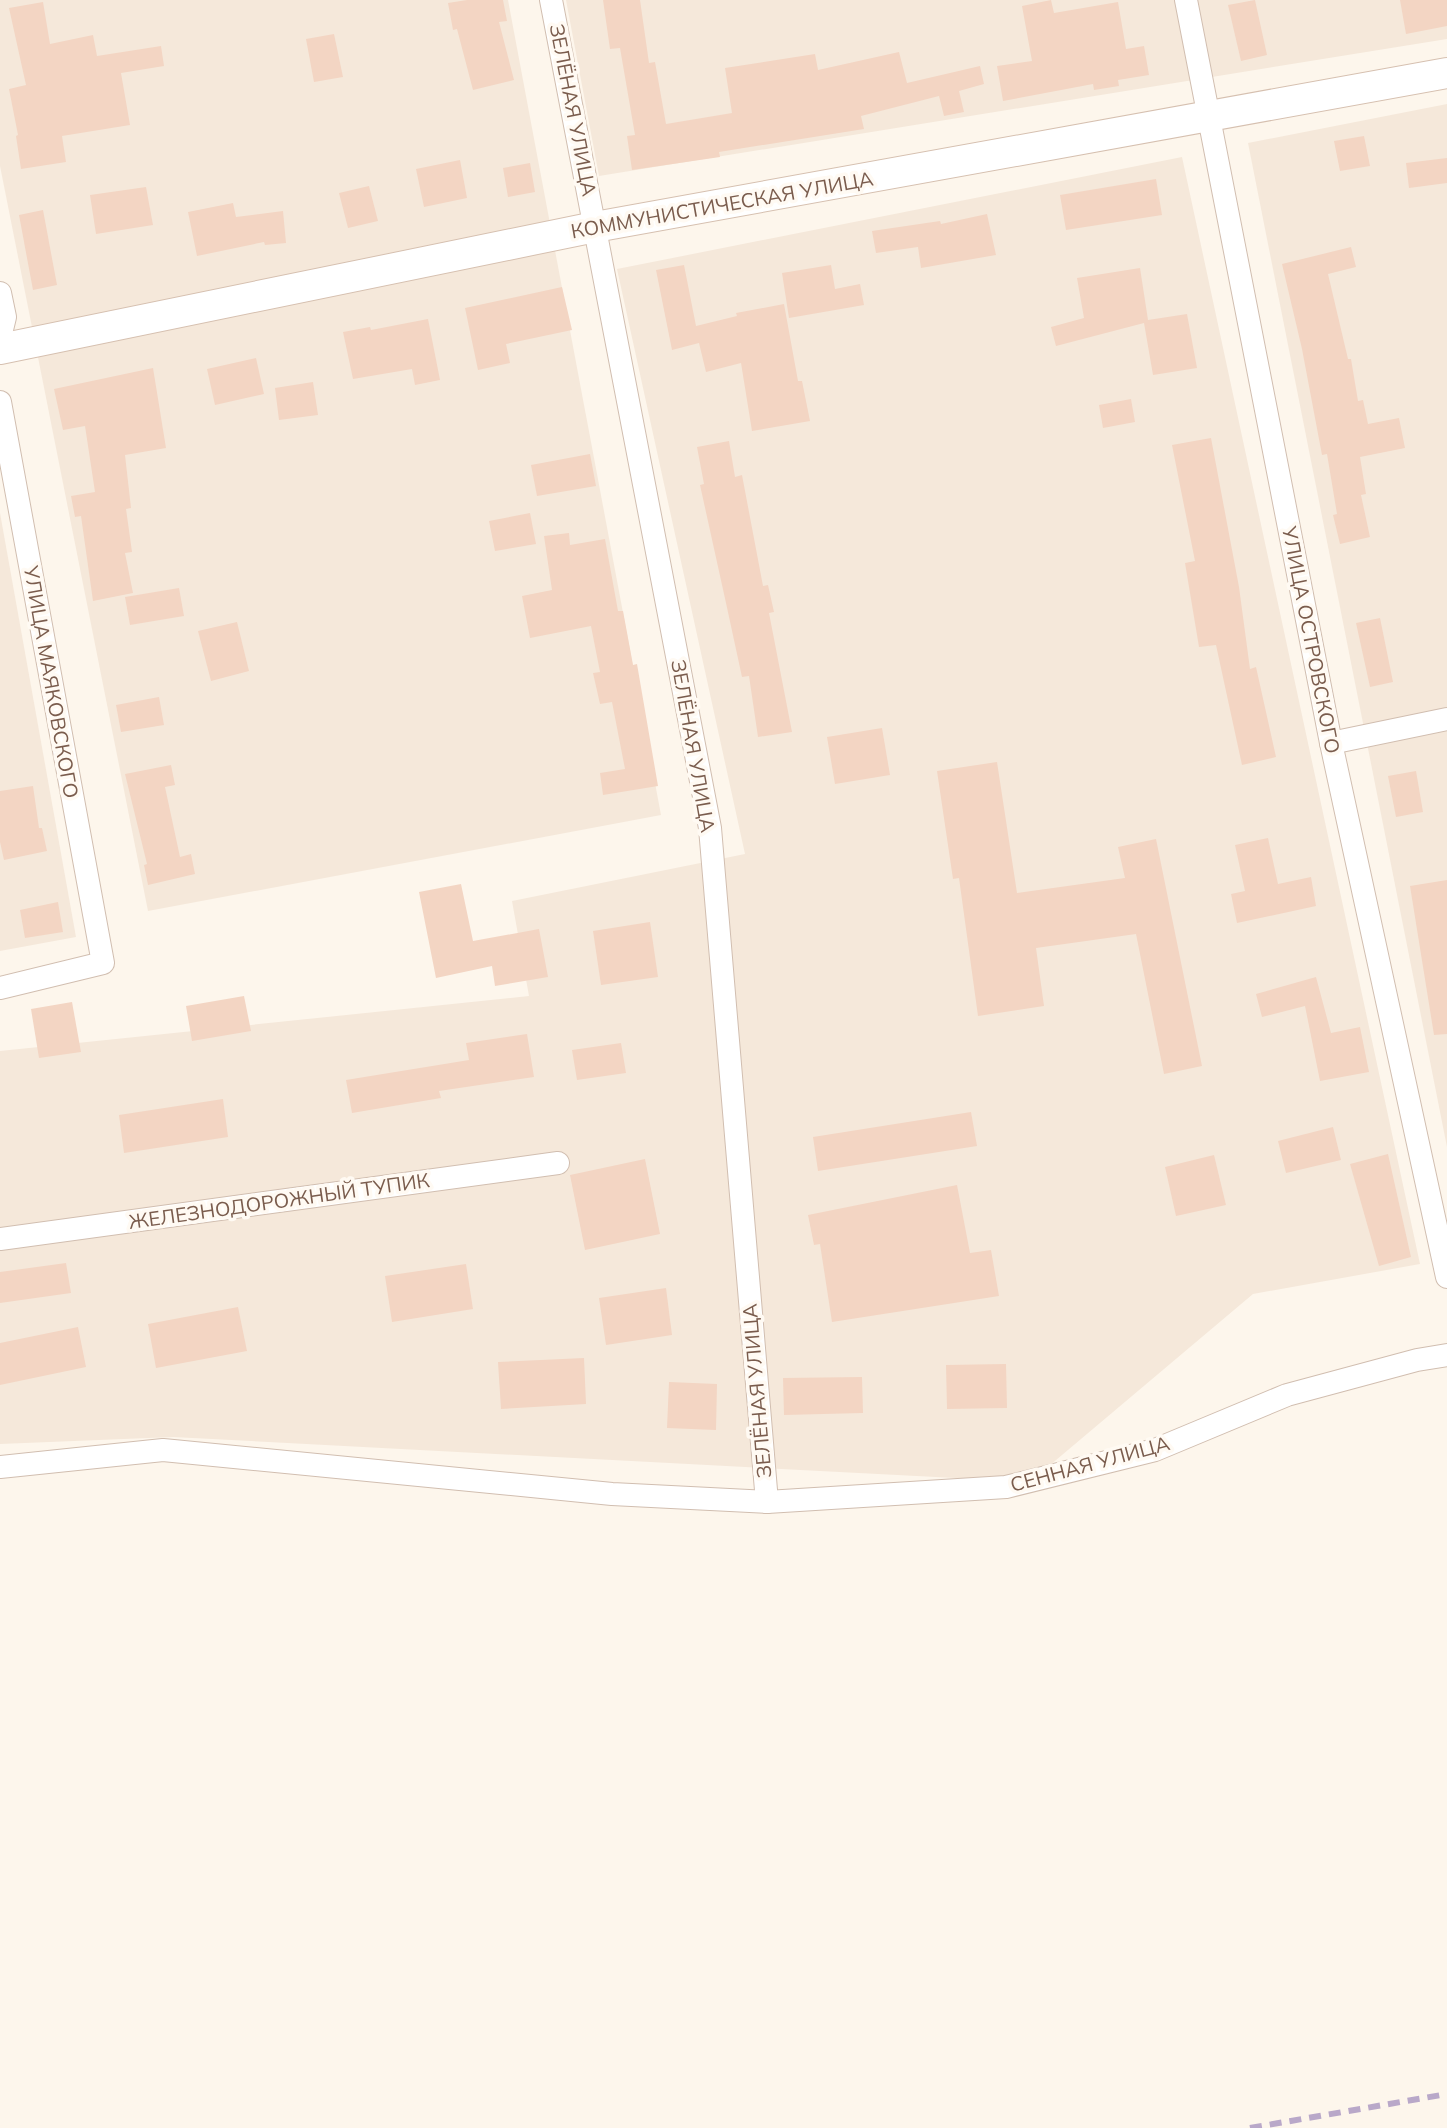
<svg xmlns="http://www.w3.org/2000/svg" width="1447" height="2128" viewBox="0 0 1447 2128" font-family="Mulish,sans-serif">
<rect width="100%" height="100%" fill="#fdf6ec"/>
<g fill="#f5e8da">
<polygon points="0,0 508,0 661,815 148,911 0,166"/>
<polygon points="566,0 1447,0 1447,39 599,176"/>
<polygon points="1447,104 1447,1147 1248,143"/>
<polygon points="1182,157 1420,1264 1253,1294 1030,1482 173,1437 0,1444 0,1051 529,996 512,901 745,854 617,269"/>
<polygon points="0,513 76,937 0,951"/>
</g>
<g fill="#f3d5c3">
<polygon points="467,0 503,0 507,21 499,22 514,80 473,90 457,29 453,30 448,3"/>
<polygon points="603,0 640,0 649,63 655,62 666,124 732,113 725,68 815,54 818,70 899,52 907,83 980,66 984,84 959,91 964,112 944,116 939,96 861,116 864,129 719,152 720,157 632,170 627,136 635,135 620,48 610,49"/>
<polygon points="1051,0 1054,13 1118,2 1126,49 1144,46 1149,75 1118,80 1119,86 1094,90 1093,84 1003,101 997,66 1032,61 1022,6"/>
<polygon points="1255,0 1267,55 1241,61 1228,5"/>
<polygon points="1400,0 1447,0 1447,26 1406,34"/>
<polygon points="43,2 50,44 93,35 97,56 161,46 164,66 121,73 130,125 62,136 66,162 21,169 16,136 18,135 9,89 26,85 9,8"/>
<polygon points="334,34 343,77 314,82 306,39"/>
<polygon points="1364,136 1370,166 1340,171 1334,141"/>
<polygon points="1447,158 1447,183 1409,188 1406,163"/>
<polygon points="460,160 467,198 424,207 416,169"/>
<polygon points="530,163 535,192 508,197 503,168"/>
<polygon points="1156,179 1162,215 1066,230 1060,195"/>
<polygon points="369,186 378,221 348,228 339,193"/>
<polygon points="146,187 153,225 96,234 90,195"/>
<polygon points="233,203 236,217 283,211 286,243 265,245 264,242 197,256 188,212"/>
<polygon points="43,210 57,285 33,290 19,215"/>
<polygon points="987,214 996,255 921,268 918,247 876,253 872,231 940,221 941,224"/>
<polygon points="1351,247 1356,267 1328,274 1348,359 1351,359 1358,401 1363,400 1368,424 1399,418 1405,448 1360,457 1366,494 1361,495 1370,537 1340,544 1333,515 1337,514 1327,454 1322,455 1302,349 1282,264"/>
<polygon points="684,265 696,326 737,316 736,313 784,304 798,381 802,381 810,421 752,431 741,363 706,372 699,343 672,350 656,270"/>
<polygon points="831,265 835,289 860,284 864,305 789,318 782,273"/>
<polygon points="1140,268 1148,320 1187,314 1197,368 1153,375 1144,323 1056,346 1051,327 1084,318 1077,278"/>
<polygon points="562,287 572,330 506,344 510,363 478,370 465,308"/>
<polygon points="428,319 440,380 415,385 412,369 353,379 343,332 370,327 371,330"/>
<polygon points="256,358 264,394 215,405 207,369"/>
<polygon points="153,368 166,448 125,455 131,508 126,509 132,552 125,553 133,593 93,601 81,516 75,517 71,496 95,492 85,426 63,430 54,389"/>
<polygon points="313,382 318,415 279,420 275,388"/>
<polygon points="1131,399 1135,422 1103,428 1099,405"/>
<polygon points="1211,438 1239,587 1250,669 1256,667 1276,757 1242,765 1216,645 1199,647 1185,563 1195,561 1172,445"/>
<polygon points="729,441 735,477 742,475 763,586 768,585 774,612 769,613 792,732 758,737 749,676 742,677 726,603 700,485 704,484 697,447"/>
<polygon points="590,454 596,486 537,496 531,465"/>
<polygon points="530,513 536,544 495,551 489,521"/>
<polygon points="569,533 570,545 605,539 618,611 623,611 633,665 637,664 658,786 603,795 600,773 625,769 612,702 600,704 593,673 600,672 591,626 530,638 522,596 552,590 544,536"/>
<polygon points="179,588 184,616 130,625 125,597"/>
<polygon points="1380,618 1393,682 1370,687 1356,623"/>
<polygon points="237,622 249,671 211,681 198,631"/>
<polygon points="159,697 164,725 121,732 116,705"/>
<polygon points="882,728 890,775 835,784 827,737"/>
<polygon points="997,762 1017,893 1125,878 1118,847 1156,839 1202,1066 1164,1074 1136,934 1036,948 1044,1006 978,1016 959,878 953,879 937,771"/>
<polygon points="171,765 175,785 165,787 180,857 191,854 195,874 148,885 144,865 147,864 125,774"/>
<polygon points="1416,771 1423,812 1396,817 1388,776"/>
<polygon points="33,786 39,828 42,828 47,851 4,860 0,842 0,791"/>
<polygon points="1268,838 1278,884 1311,877 1316,906 1237,923 1231,894 1245,891 1235,845"/>
<polygon points="1447,880 1447,1034 1434,1035 1410,886"/>
<polygon points="461,884 473,941 539,929 548,977 495,986 492,966 436,978 419,892"/>
<polygon points="58,902 63,932 25,938 20,910"/>
<polygon points="650,922 658,977 601,985 593,931"/>
<polygon points="1316,977 1331,1033 1360,1027 1369,1072 1320,1081 1305,1006 1262,1017 1256,994"/>
<polygon points="244,996 251,1031 192,1041 186,1006"/>
<polygon points="72,1002 81,1052 39,1058 31,1009"/>
<polygon points="527,1034 534,1077 439,1091 441,1098 352,1113 346,1080 469,1060 466,1043"/>
<polygon points="621,1043 626,1073 577,1080 572,1050"/>
<polygon points="223,1099 228,1137 124,1153 119,1115"/>
<polygon points="971,1112 977,1146 818,1171 813,1137"/>
<polygon points="1333,1127 1341,1160 1286,1173 1278,1141"/>
<polygon points="1388,1154 1411,1257 1379,1266 1350,1164"/>
<polygon points="1214,1155 1226,1205 1176,1216 1165,1167"/>
<polygon points="645,1159 660,1234 585,1250 570,1175"/>
<polygon points="957,1185 970,1253 991,1250 999,1296 832,1322 820,1244 814,1245 808,1215"/>
<polygon points="66,1263 71,1293 0,1303 0,1272"/>
<polygon points="466,1264 473,1309 392,1322 385,1276"/>
<polygon points="666,1288 672,1335 606,1345 599,1298"/>
<polygon points="238,1307 247,1351 156,1368 148,1324"/>
<polygon points="78,1327 86,1367 0,1385 0,1343"/>
<polygon points="584,1358 586,1404 501,1409 498,1362"/>
<polygon points="1006,1364 1007,1408 947,1409 946,1365"/>
<polygon points="862,1377 863,1413 784,1415 783,1378"/>
<polygon points="669,1382 717,1384 716,1430 667,1428"/>
</g>
<g fill="none" stroke-linecap="round" stroke-linejoin="round">
<defs>
<g id="street">
<polyline points="551,0 710,828 767,1502"/>
<polyline points="1186,0 1331,743 1447,1277"/>
<polyline points="0,293 5,317 0,338"/>
<polyline points="0,402 103,963 0,988"/>
<polyline points="1331,743 1447,719"/>
<polyline points="0,1239 558,1163"/>
<polyline points="0,1467 163,1450 612,1494 767,1502 1006,1487 1155,1450 1287,1395 1417,1360 1447,1355"/>
</g>
<polyline id="secondary" points="0,349 595,227 1447,73"/>
</defs>
<use href="#street" stroke="#d1beb0" stroke-width="24"/>
<use href="#secondary" stroke="#d6c0b0" stroke-width="32"/>
<use href="#street" stroke="#fff" stroke-width="22"/>
<use href="#secondary" stroke="#fff" stroke-width="30"/>
<polyline stroke="#b9a8c9" stroke-width="6" stroke-dasharray="12 8" stroke-linecap="butt" points="1250,2128 1447,2094"/>
</g>
<g text-anchor="middle" stroke-width="7" stroke-linejoin="round" paint-order="stroke">
<g font-size="20" fill="#7a5c4d" stroke="#fffaf3">
<text transform="translate(573 110) rotate(79)" y="7">ЗЕЛЁНАЯ УЛИЦА</text>
<text transform="translate(722 205) rotate(-10)" y="7">КОММУНИСТИЧЕСКАЯ УЛИЦА</text>
<text transform="translate(1311 640) rotate(79)" y="7">УЛИЦА ОСТРОВСКОГО</text>
<text transform="translate(51 682) rotate(80)" y="7">УЛИЦА МАЯКОВСКОГО</text>
<text transform="translate(693 746) rotate(80)" y="7">ЗЕЛЁНАЯ УЛИЦА</text>
<text transform="translate(279 1201) rotate(-8)" y="7">ЖЕЛЕЗНОДОРОЖНЫЙ ТУПИК</text>
<text transform="translate(757 1391) rotate(-95)" y="7">ЗЕЛЁНАЯ УЛИЦА</text>
<text transform="translate(1090 1464) rotate(-15)" y="7">СЕННАЯ УЛИЦА</text>
</g>
</g>
</svg>
